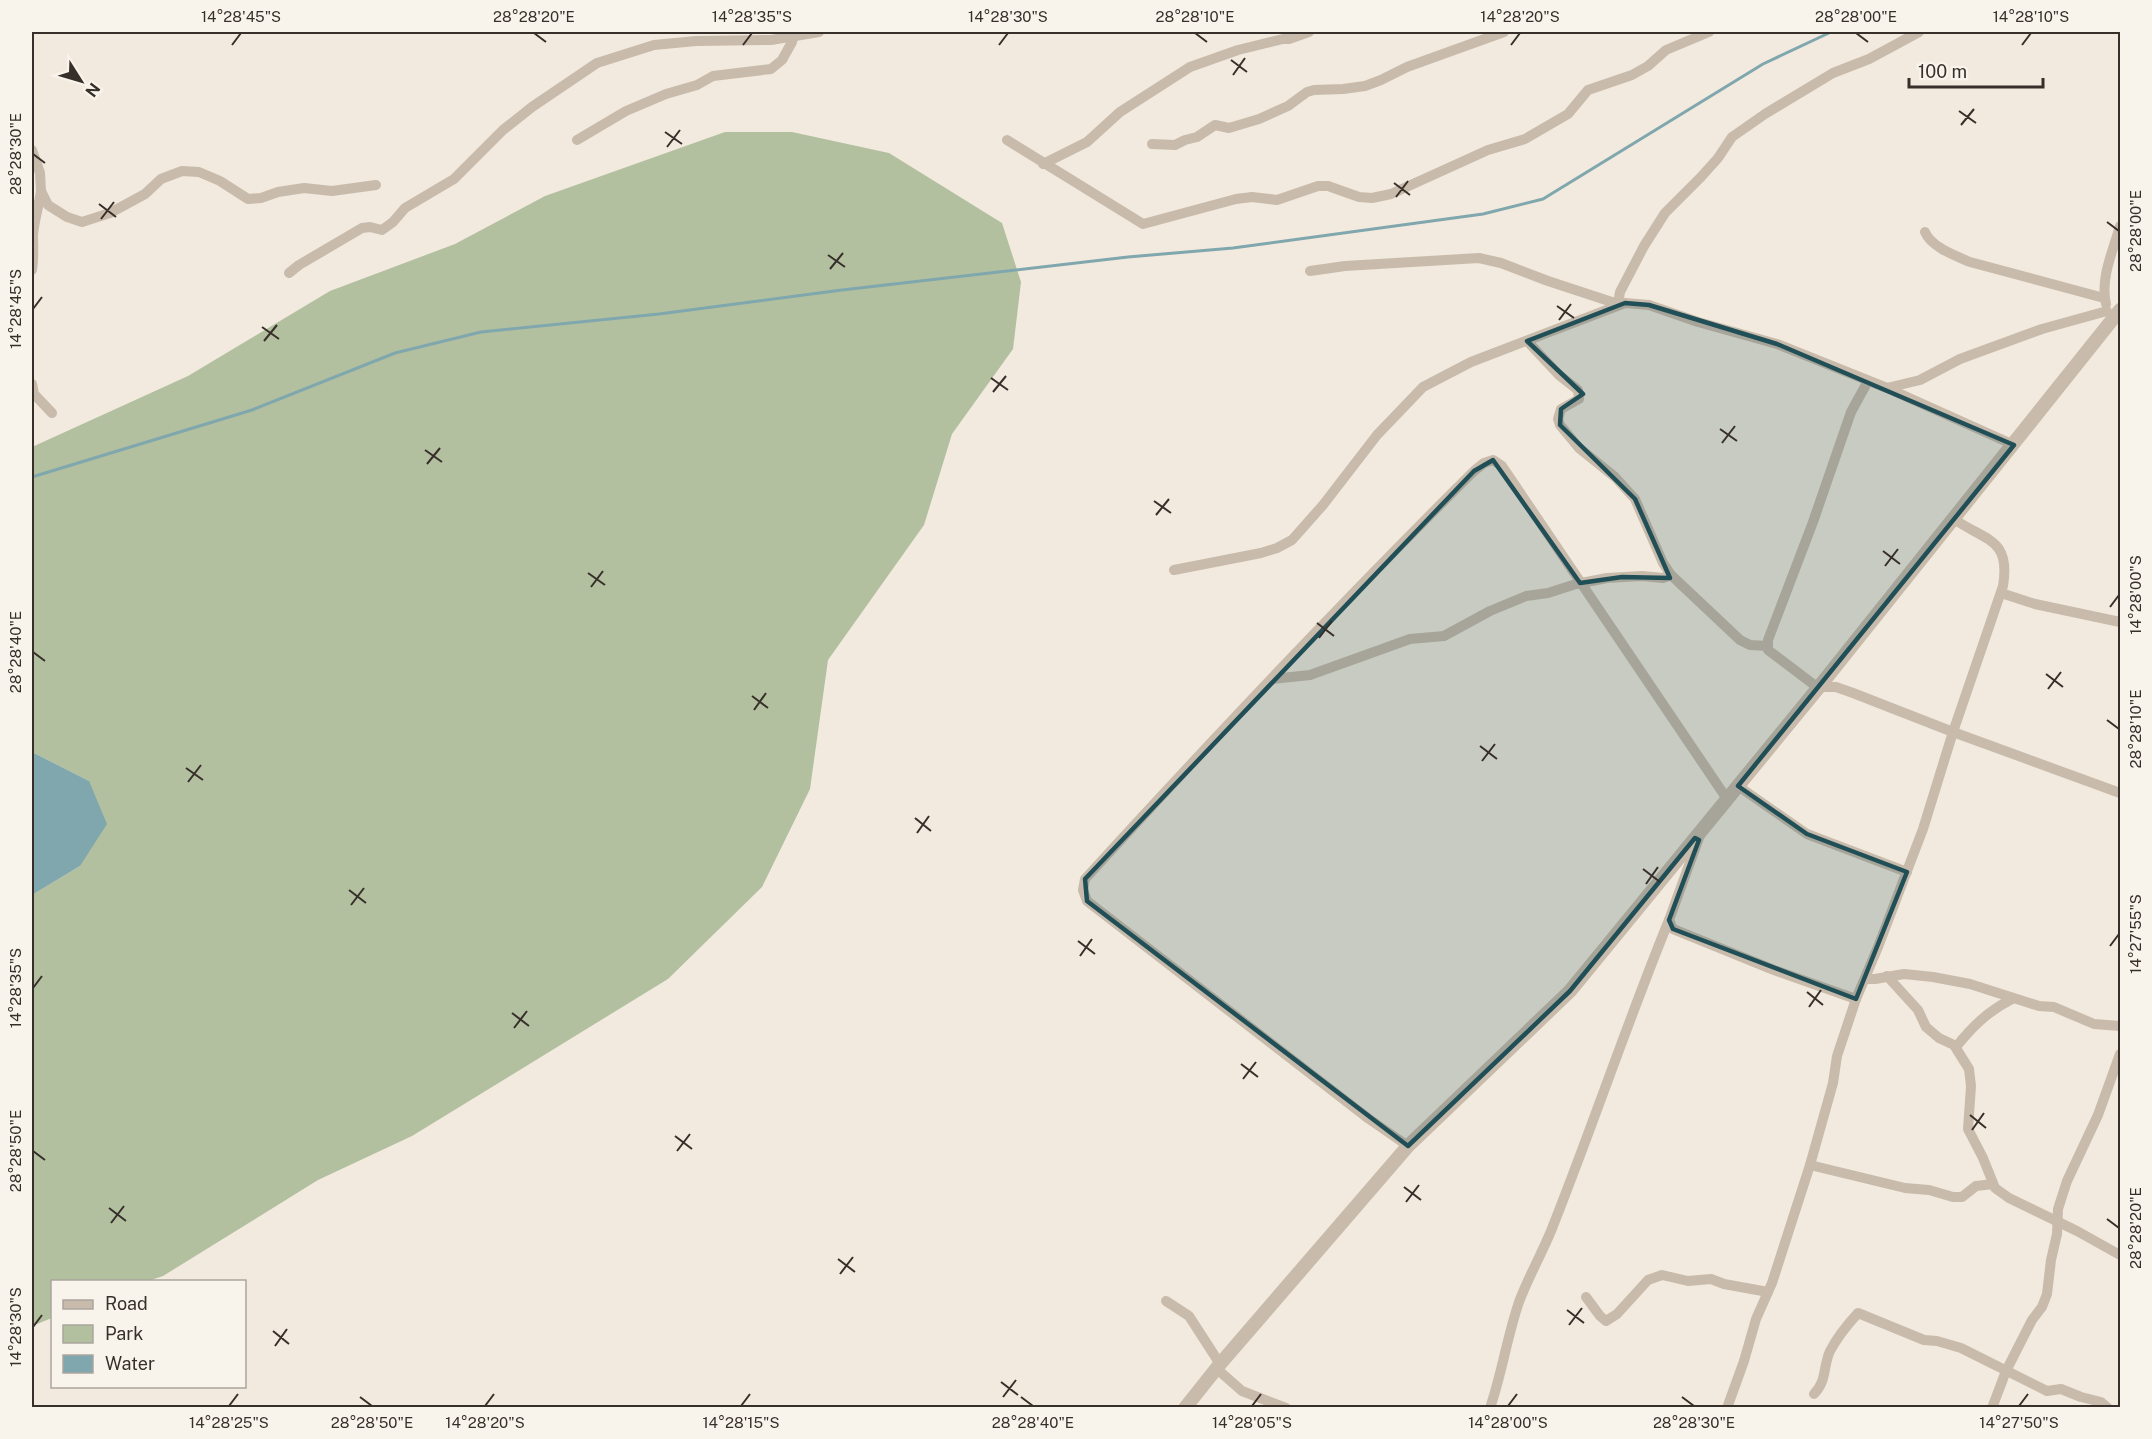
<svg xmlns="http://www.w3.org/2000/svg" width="2152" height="1439" viewBox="0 0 2152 1439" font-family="'Public Sans',sans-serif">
<rect width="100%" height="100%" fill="#f2eade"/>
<polygon fill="#b2c09f" points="725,132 792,132 889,153 1002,223 1021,282 1013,349 952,434 924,525 828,660 810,789 762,887 668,979 412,1136 318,1180 163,1276 148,1281 52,1282 52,1318 32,1326 32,895 80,866 89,781 32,752 32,447 188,376 330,291 455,244 545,196"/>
<polygon fill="#7fa7ad" points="32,752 89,781 107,824 80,866 32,895"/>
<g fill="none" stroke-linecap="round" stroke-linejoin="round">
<polyline stroke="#7fa7ad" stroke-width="3" points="32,477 252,410 395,353 481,332 659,314 842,290 1128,257 1233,248 1483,214 1543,199 1763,64 1831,32"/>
<g stroke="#c9bbab" stroke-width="10">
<polyline points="577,140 626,111 666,94 697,85 713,76 771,69 782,60 792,42 793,37"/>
<polyline points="1007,140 1143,224 1236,199 1252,197 1277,200 1318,186 1328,186 1359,197 1372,198 1391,194 1488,150 1525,139 1568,114 1588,90 1632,75 1648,66 1666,50 1709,32"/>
<polyline points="1152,144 1175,145 1185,140 1197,137 1215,125 1229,128 1259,119 1288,106 1307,92 1314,90 1343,89 1365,86 1381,80 1407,67 1504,32"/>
<polyline points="32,150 40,173 41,191 48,205 67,217 82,222 110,213 145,194 161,179 182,171 199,172 220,181 248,199 261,198 278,192 304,188 332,191 376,185"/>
<polyline points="1043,164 1087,142 1120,112 1190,67 1238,50 1283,39 1289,39 1309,32"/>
<path d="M1925,232C1931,247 1956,256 1970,262L2104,298"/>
<path d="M32,270C34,258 33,247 33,235C34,221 39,206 41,191"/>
<polyline points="1310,271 1345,266 1479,258 1501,263 1548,281 1618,304 1620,292 1644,246 1665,213 1701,177 1718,158 1732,137 1765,114 1833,73 1869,59 1919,32"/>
<polyline points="289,273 299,265 362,228 370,227 382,230 393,222 405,208 454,179 503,130 532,107 597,63 654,45 696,41 771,40 819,32"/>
<path d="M2106,304C2100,278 2113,251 2120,226"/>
<polyline points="1527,341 1559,375 1578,390 1579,399 1561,409 1558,419 1560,425 1579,448 1615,477 1635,499 1663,563 1671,575 1740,640 1750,645 1767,646"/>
<polyline points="1868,381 1851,412 1813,522 1768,640 1768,650 1817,687 1836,687 1853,693 1953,732 2120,793"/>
<polyline points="32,384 34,394 52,413"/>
<polyline points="1887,388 1920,380 1960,359 2042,329 2107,311"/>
<polyline points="1174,570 1261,553 1277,548 1292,540 1323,505 1377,435 1423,387 1471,362 1625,303 1649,305 1698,322 1777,344 1887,388 2014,445"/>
<polyline points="2001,593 2035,604 2120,622"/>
<polyline points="1272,679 1310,675 1410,639 1444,636 1490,611 1526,596 1548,593 1576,584 1607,578 1642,576 1663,578 1671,575"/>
<polyline points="1738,786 1807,834 1907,872"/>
<polyline points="1700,835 1669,920 1673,929 1774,970 1856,999"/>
<polyline points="1887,976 1918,1010 1926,1027 1939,1038 1954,1045 1969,1069 1971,1086 1968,1129 1983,1158 1995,1188 2009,1198 2077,1231 2120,1255"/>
<polyline points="1865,979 1875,979 1904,974 1933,977 1970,984 2039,1006 2054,1007 2094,1024 2120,1026"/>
<path d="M1956,1047C1972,1027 1988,1011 2012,999"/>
<path d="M1408,1146L1369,1119L1087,901L1083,890L1085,879C1212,740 1341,603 1474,471L1484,463L1493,460L1502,466L1727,799"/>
<polyline points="1810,1165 1905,1188 1929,1190 1953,1197 1962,1197 1976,1186 1993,1184"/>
<polyline points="1586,1297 1600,1316 1606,1321 1617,1314 1648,1280 1662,1275 1688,1281 1711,1279 1724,1284 1768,1292"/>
<polyline points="1166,1301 1189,1316 1220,1364"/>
<polyline points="1217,1369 1242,1391 1286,1408"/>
<path d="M1814,1394C1827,1381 1823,1366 1830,1351C1838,1336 1847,1325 1858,1313L1924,1340L1937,1341L1961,1348L2047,1391L2061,1389L2081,1397L2101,1402L2108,1408"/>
<path d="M1490,1408C1502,1373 1507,1337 1519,1302C1528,1278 1541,1255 1551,1231C1592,1128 1627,1023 1669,920"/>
<path d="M1727,1408L1744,1361L1756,1319L1772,1283L1810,1165L1833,1083L1837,1056L1856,999L1878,947L1923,829L1953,732L2003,586C2011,538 1985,541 1954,519"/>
<polyline points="1992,1408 2006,1371 2032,1320 2042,1307 2047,1294 2051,1260 2057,1234 2058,1209 2067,1181 2098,1115 2120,1054"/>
</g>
<polyline stroke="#c9bbab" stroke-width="14" points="1185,1408 1220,1364 1408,1146 1570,991 1819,687 2120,310"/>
</g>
<path fill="#214f57" fill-opacity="0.2" stroke="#214f57" stroke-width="4.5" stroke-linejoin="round" d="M1625,303L1649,305L1777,344L2014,445L1738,786L1807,834L1907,872L1856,999L1673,929L1669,920L1699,840L1695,838L1570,991L1408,1146L1087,901L1085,879L1474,471L1493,460L1580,583L1622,577L1670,578L1635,499L1560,425L1561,409L1583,394L1527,341Z"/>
<path fill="none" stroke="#372f2a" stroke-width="2" d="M534,33L546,42M1195,33L1207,42M1856,33L1868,42M232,45L241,33M743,45L752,33M999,45L1008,33M1511,45L1520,33M2022,45L2031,33M1231,60L1247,72M1233,75L1245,58M1959,111L1976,123M1961,125L1974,109M665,132L682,144M667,147L680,130M33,154L45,163M1394,183L1410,195M1396,197L1408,181M99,204L116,217M101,219L114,202M2107,222L2119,231M828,255L845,267M830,269L843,253M1557,306L1574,318M33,309L42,297M1559,320L1571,304M262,327L279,339M264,341L277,325M991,378L1008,390M993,392L1006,376M1720,429L1737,441M1722,443L1735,426M425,450L442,462M427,464L440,448M1154,501L1171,513M1156,515L1169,499M1883,551L1900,564M1885,566L1898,549M588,573L605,585M591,587L603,571M2110,607L2119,595M1317,623L1334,636M1319,638L1332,621M33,652L45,661M2046,674L2063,687M2048,689L2061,672M752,696L768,708M754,710L766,693M2107,720L2119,729M1480,746L1497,759M1482,761L1495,744M186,768L203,780M188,782L201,765M915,818L931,831M917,833L929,816M1643,869L1660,882M1646,884L1658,867M349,890L366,903M351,905L364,888M1078,941L1095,954M2110,946L2119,934M1080,956L1092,939M33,988L42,976M1807,992L1823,1005M1809,1007L1821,990M512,1013L529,1026M514,1028L527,1011M1241,1064L1258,1077M1243,1079L1256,1062M1970,1115L1986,1128M1972,1130L1984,1113M675,1136L692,1149M33,1151L45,1160M677,1151L690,1134M1404,1187L1421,1200M1406,1202L1419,1185M109,1208L126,1221M2107,1219L2119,1228M111,1223L124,1206M838,1259L855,1272M840,1274L853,1257M1567,1310L1584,1323M1569,1325L1582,1308M33,1327L42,1315M273,1331L289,1344M275,1346L287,1329M1001,1382L1018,1395M360,1397L372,1406M1003,1397L1016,1380M1021,1397L1033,1406M1682,1397L1694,1406M229,1406L238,1394M485,1406L494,1394M741,1406L750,1394M1252,1406L1261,1394M1508,1406L1517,1394M2019,1406L2028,1394"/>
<rect width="2152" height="1439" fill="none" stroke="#f9f4eb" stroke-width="66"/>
<rect x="51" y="1280" width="195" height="108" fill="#f9f4eb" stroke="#aba59e" stroke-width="1.5"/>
<rect x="63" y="1300" width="30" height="9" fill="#c9bbab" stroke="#aba59e" stroke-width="1.5"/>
<text x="105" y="1310" font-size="18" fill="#372f2a">Road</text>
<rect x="63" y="1325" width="30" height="18" fill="#b2c09f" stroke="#aba59e" stroke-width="1.5"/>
<text x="105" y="1340" font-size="18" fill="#372f2a">Park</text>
<rect x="63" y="1355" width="30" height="18" fill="#7fa7ad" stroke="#aba59e" stroke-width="1.5"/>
<text x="105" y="1370" font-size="18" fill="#372f2a">Water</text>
<g transform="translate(81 81) rotate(127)" stroke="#f9f4eb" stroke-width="4.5" paint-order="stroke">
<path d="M0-4.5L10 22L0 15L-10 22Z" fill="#372f2a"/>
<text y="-9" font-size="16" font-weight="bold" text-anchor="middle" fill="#372f2a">N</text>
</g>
<path d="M1909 78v9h134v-9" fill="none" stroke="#372f2a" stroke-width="3"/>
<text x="1918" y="78" font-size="18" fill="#372f2a" stroke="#f9f4eb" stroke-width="4.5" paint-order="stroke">100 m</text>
<rect x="33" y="33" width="2086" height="1373" fill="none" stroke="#372f2a" stroke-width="2"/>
<g font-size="15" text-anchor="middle" fill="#372f2a">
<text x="241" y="22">14°28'45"S</text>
<text x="534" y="22">28°28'20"E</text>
<text x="752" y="22">14°28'35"S</text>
<text x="1008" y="22">14°28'30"S</text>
<text x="1195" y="22">28°28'10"E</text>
<text x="1520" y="22">14°28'20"S</text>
<text x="1856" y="22">28°28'00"E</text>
<text x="2031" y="22">14°28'10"S</text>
<text transform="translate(16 154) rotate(-90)" y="5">28°28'30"E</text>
<text transform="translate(2136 231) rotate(-90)" y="5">28°28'00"E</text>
<text transform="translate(16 309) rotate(-90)" y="5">14°28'45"S</text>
<text transform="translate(2136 595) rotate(-90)" y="5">14°28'00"S</text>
<text transform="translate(16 652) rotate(-90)" y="5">28°28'40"E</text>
<text transform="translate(2136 729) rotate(-90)" y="5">28°28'10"E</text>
<text transform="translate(2136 934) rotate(-90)" y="5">14°27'55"S</text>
<text transform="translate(16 988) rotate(-90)" y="5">14°28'35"S</text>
<text transform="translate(16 1151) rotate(-90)" y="5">28°28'50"E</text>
<text transform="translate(2136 1228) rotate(-90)" y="5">28°28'20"E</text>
<text transform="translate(16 1327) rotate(-90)" y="5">14°28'30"S</text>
<text x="229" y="1428">14°28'25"S</text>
<text x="372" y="1428">28°28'50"E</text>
<text x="485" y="1428">14°28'20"S</text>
<text x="741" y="1428">14°28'15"S</text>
<text x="1033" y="1428">28°28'40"E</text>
<text x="1252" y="1428">14°28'05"S</text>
<text x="1508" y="1428">14°28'00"S</text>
<text x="1694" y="1428">28°28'30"E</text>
<text x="2019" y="1428">14°27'50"S</text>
</g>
</svg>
